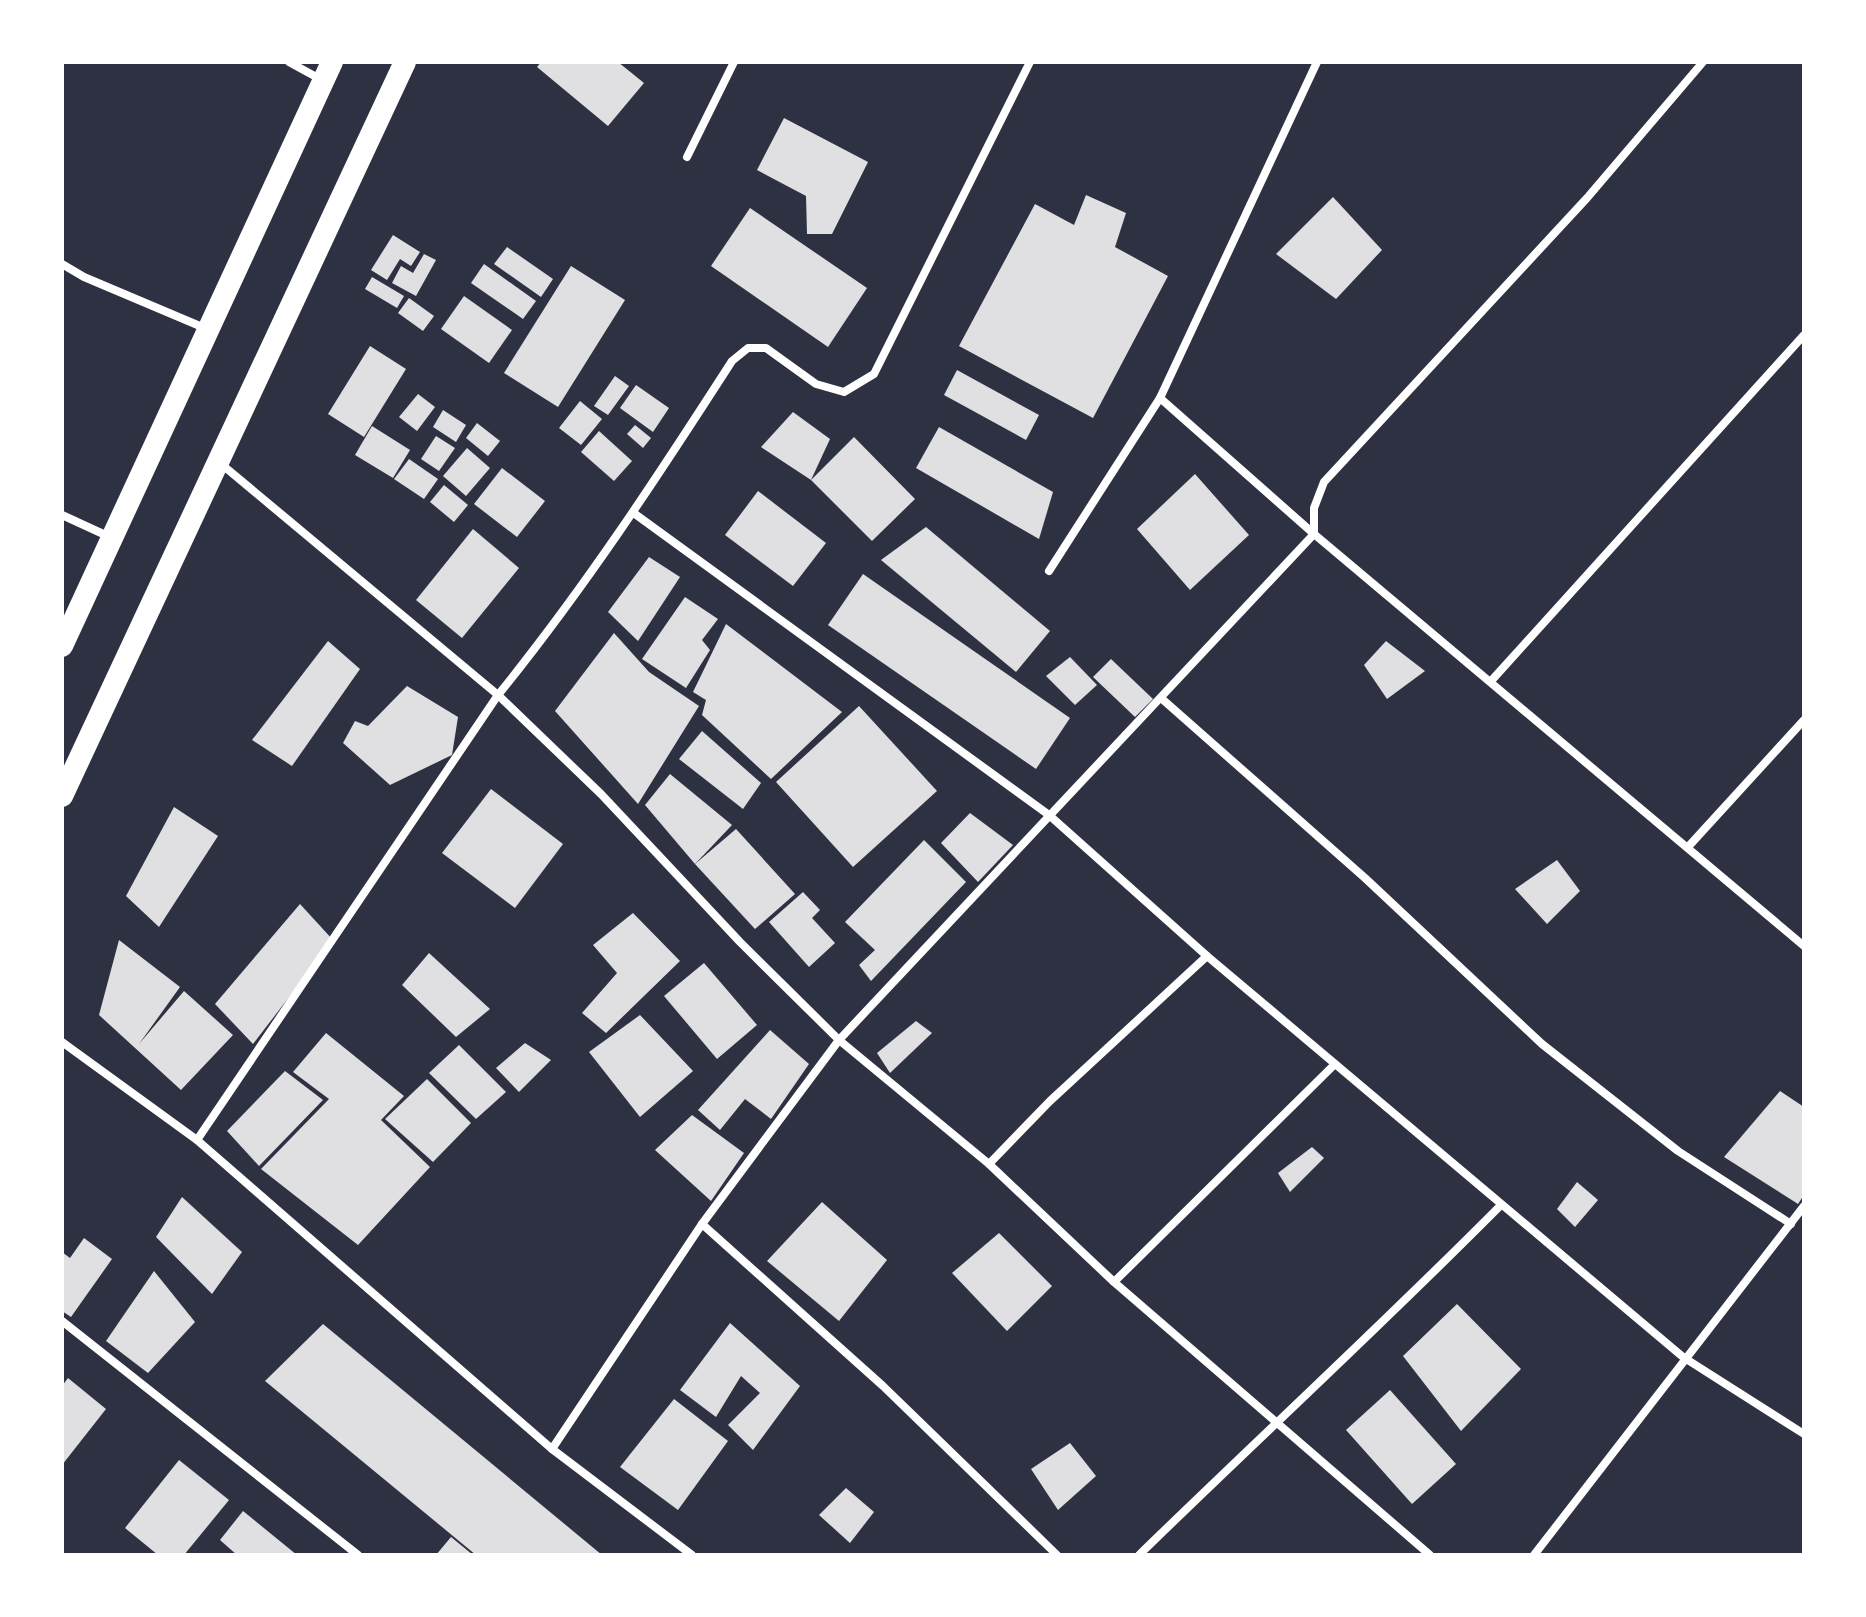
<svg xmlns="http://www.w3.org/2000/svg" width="1866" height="1617" viewBox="0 0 1866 1617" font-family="Rubik,sans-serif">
<rect width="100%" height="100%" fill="#2d3142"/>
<g fill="#e0e0e3">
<polygon points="541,62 618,62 644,83 608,126 537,67"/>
<polygon points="784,118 868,162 832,234 807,234 806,196 757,170"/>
<polygon points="1086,195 1126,213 1115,247 1168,276 1093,418 959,346 1035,204 1074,225"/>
<polygon points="1333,197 1382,250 1336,299 1276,254"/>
<polygon points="750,208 867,288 828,347 711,266"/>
<polygon points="393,235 420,252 411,266 400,259 387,280 371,270"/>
<polygon points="507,247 553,279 541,297 494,264"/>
<polygon points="424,254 436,260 416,296 392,283 401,266 413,273"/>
<polygon points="484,264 536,301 523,319 471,283"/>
<polygon points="571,266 625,300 558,407 504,373"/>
<polygon points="372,277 404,296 397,308 365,289"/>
<polygon points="464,296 512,330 489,363 441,329"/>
<polygon points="409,298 434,316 423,331 398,313"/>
<polygon points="370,346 406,369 364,437 328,414"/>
<polygon points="957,370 1039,415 1026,440 944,395"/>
<polygon points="615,376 629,386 608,415 594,406"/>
<polygon points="636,385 669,408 653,432 620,408"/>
<polygon points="418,394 435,407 417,431 399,417"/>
<polygon points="580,401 602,419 581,445 559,428"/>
<polygon points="443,410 466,425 456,442 433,427"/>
<polygon points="793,412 830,439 811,480 761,447"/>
<polygon points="477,423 500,441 488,456 466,438"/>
<polygon points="635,425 651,438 643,448 627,434"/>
<polygon points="372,426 410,450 393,478 355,455"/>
<polygon points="939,427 1053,492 1039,539 916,468"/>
<polygon points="599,431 632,461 614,481 581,452"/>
<polygon points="436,436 455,448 439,471 421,459"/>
<polygon points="854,437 915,499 872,541 811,480"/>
<polygon points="467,448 490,468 466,496 443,476"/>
<polygon points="409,459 438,479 424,499 394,479"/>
<polygon points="502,468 545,501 517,537 474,504"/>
<polygon points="1195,474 1249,535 1190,590 1137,529"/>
<polygon points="444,485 468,505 454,522 430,502"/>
<polygon points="758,491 826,543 793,586 725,535"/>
<polygon points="926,527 1050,631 1016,672 881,560"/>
<polygon points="473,529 519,568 462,638 416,600"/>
<polygon points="649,557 680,577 638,641 608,612"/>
<polygon points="863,574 1070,718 1036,769 828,625"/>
<polygon points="685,597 718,619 702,640 710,650 686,688 642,659"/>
<polygon points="726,624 842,712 771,779 702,715 706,700 693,692"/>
<polygon points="614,633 649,672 699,706 638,804 555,711"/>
<polygon points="328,641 360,669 292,766 252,740"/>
<polygon points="1386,641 1425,671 1387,699 1364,665"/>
<polygon points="1070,657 1097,685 1075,705 1046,676"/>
<polygon points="1111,659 1153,699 1135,717 1093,677"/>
<polygon points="407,686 458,717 452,755 390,785 343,743 355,721 368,726"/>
<polygon points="859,706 937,791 853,867 776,782"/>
<polygon points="702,731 761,783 743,809 679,759"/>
<polygon points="670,774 732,825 695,864 645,805"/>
<polygon points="491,789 563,844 515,908 442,853"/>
<polygon points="174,807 218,836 159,927 126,896"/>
<polygon points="970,813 1013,845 978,882 941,843"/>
<polygon points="736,829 795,894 755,929 695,864"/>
<polygon points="924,840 966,882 871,981 859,965 875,950 845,922"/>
<polygon points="1557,860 1580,891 1547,924 1515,889"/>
<polygon points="803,892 820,910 812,918 835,943 809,967 769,922"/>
<polygon points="300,904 333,940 253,1044 215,1004"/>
<polygon points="633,913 680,961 606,1033 582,1013 617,973 593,945"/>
<polygon points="119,940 180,987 139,1044 184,991 233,1035 181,1090 99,1015"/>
<polygon points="429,953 490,1009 456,1037 402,985"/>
<polygon points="704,963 757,1025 717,1059 664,996"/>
<polygon points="640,1015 693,1071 640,1117 589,1052"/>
<polygon points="916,1021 932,1033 890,1073 877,1053"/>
<polygon points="770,1030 809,1064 771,1119 745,1099 720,1130 698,1110"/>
<polygon points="326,1033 404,1096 381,1120 430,1167 358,1245 261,1169 329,1099 293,1072"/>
<polygon points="525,1043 551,1060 519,1092 496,1068"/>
<polygon points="459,1045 506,1092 476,1119 429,1073"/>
<polygon points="285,1071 323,1100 259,1166 227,1131"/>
<polygon points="427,1079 471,1123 433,1162 385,1119"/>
<polygon points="1780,1091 1804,1107 1804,1195 1798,1204 1724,1157"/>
<polygon points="692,1115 744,1153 711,1201 655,1150"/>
<polygon points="1312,1147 1324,1158 1290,1192 1278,1173"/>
<polygon points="1577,1182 1598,1200 1575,1227 1557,1209"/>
<polygon points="182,1197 242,1252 212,1294 156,1237"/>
<polygon points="822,1202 887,1260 839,1321 767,1261"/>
<polygon points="999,1233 1052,1286 1007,1331 952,1273"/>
<polygon points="84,1238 112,1259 71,1317 62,1311 62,1252 70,1258"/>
<polygon points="154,1271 195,1322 148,1373 106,1341"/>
<polygon points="1457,1304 1521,1369 1461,1431 1403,1356"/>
<polygon points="730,1323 800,1386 753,1450 728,1425 760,1393 741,1376 716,1417 680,1390"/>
<polygon points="323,1324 602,1555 476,1555 265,1381"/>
<polygon points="68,1378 106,1409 62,1465 62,1386"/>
<polygon points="1390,1390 1456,1464 1412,1504 1346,1430"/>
<polygon points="674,1399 728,1441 678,1510 620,1467"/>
<polygon points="1070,1443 1096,1476 1058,1510 1031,1469"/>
<polygon points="179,1460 229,1500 184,1555 158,1555 125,1528"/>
<polygon points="846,1488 874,1512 850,1543 819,1515"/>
<polygon points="243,1511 297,1555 237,1555 220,1540"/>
<polygon points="451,1537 473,1555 436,1555"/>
</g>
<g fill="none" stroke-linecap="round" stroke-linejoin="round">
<g stroke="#fff" stroke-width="8">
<polyline points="289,62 320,79"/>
<polyline points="687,157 734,62"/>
<polyline points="62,264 84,277 207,329"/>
<polyline points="1160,398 1314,534 1804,946"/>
<polyline points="220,463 498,695 601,794 740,942 839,1040 989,1164 1114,1282 1430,1555"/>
<polyline points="635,514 1049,815 1207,956 1683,1357 1804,1434"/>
<polyline points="62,515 112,538"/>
<polyline points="1049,571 1160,398 1317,62"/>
<polyline points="1492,680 1804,335"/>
<polyline points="1161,698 1365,878 1542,1044 1678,1151 1791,1224"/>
<polyline points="1688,847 1804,720"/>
<polyline points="62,1042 197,1140 552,1449 692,1555"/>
<path d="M197,1140L498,695C584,589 658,476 732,361L748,348H766L816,384L844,392L874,374L1030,62"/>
<polyline points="989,1164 1050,1101 1207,956"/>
<polyline points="702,1224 883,1386 1057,1555"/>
<polyline points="1114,1282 1335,1064"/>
<polyline points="62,1321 358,1555"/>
<polyline points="552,1449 702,1224 839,1040 1314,534 1314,508 1324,482 1587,198 1703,62"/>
<path d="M1139,1555C1259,1438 1382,1325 1500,1206"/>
<polyline points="1534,1555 1804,1206"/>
</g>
<g stroke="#fff" stroke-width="22">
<polyline points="62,646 332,62"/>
<polyline points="62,796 405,62"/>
</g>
</g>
<rect width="1866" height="1617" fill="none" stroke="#ffffff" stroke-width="128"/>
</svg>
